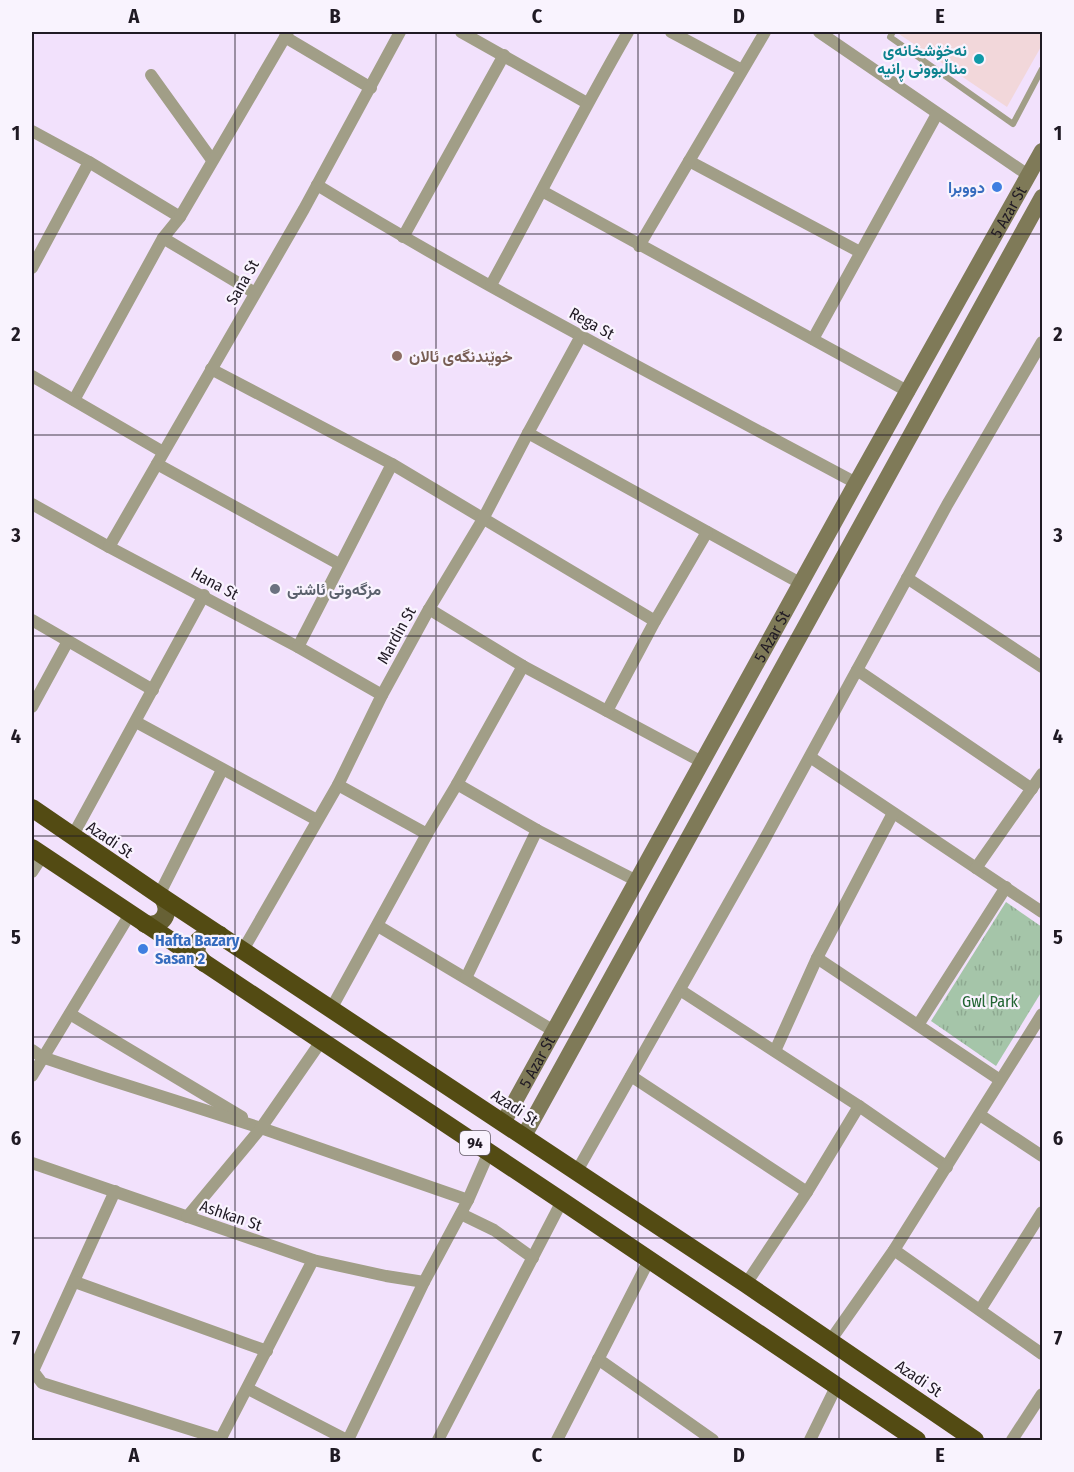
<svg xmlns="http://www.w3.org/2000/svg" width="1074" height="1472" viewBox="0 0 1074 1472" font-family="'Fira Sans Condensed',Vazirmatn,sans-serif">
<defs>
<pattern id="grass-tufts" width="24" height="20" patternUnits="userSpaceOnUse" patternTransform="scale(1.5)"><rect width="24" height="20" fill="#a5c5a9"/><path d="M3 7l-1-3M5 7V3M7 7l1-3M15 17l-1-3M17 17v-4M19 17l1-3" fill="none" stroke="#8ea991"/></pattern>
</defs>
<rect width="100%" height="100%" fill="#f2e1fc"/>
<polygon fill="#f2d7da" points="901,32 1042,32 1042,45 1007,107 899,34"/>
<polygon fill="url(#grass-tufts)" points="1006,902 1042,927 1042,991 996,1066 931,1021"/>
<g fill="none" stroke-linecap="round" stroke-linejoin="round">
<polyline stroke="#a19e87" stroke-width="6" points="893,32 890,37 1013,124 1042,69"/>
<g stroke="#a19e87" stroke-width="12">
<polyline points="461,32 587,103"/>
<polyline points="671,32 742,70"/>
<polyline points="819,32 1028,175"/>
<polyline points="285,37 371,88"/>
<polyline points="151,75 212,160"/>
<polyline points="32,131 89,162 180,217 163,238 74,400"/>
<polyline points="689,161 860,252"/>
<path d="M317,185C492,292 675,386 856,483"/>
<polyline points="542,191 909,392"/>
<polyline points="180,217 288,32"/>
<polyline points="403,237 504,55"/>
<polyline points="163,238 255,293"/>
<polyline points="639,246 765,32"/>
<polyline points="32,268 89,162"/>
<path d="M491,285C537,201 580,115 628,32"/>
<polyline points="813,339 937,114"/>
<polyline points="211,369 392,464 655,621"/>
<polyline points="32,376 163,452"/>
<polyline points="528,433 800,583"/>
<polyline points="157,464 339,564"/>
<polyline points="32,504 109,547 298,647 382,695"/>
<polyline points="109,547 304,209 400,32"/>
<polyline points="907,578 1042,667"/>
<polyline points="429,609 523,666 702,762"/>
<polyline points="32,620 153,690"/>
<polyline points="298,647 392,464"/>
<polyline points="857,670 1032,789"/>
<polyline points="32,707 68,641"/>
<polyline points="607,711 655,621 707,532"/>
<polyline points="136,722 317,820"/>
<polyline points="810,757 1042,912"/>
<polyline points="457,784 537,830 637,881"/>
<polyline points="338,785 427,834"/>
<polyline points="72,837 204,595"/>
<polyline points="976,868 1042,774"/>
<polyline points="32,872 43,855"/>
<polyline points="159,895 222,770"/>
<polyline points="378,926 554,1031"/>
<polyline points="243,950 338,785 382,695 429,609 483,519 528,433 581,336"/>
<polyline points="817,958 1000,1080"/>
<polyline points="466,978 537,830"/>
<polyline points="680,990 859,1106 947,1167"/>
<polyline points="331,1009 427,834 457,784 523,666"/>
<polyline points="70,1014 242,1117"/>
<polyline points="918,1025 1006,887"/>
<polyline points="32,1050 42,1057 101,1077 261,1128 468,1200"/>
<polyline points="775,1051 817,958 893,813"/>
<polyline points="32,1076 130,914"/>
<polyline points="631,1076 807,1192"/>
<polyline points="980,1115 1042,1156"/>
<polyline points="32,1163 313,1260 386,1276 424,1282"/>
<polyline points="577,1171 762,844 947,505 1042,342"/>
<polyline points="115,1191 33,1371 42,1383 221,1439"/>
<polyline points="461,1214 494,1230 533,1258"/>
<polyline points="187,1217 261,1128 322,1040"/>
<polyline points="894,1250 1042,1354"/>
<polyline points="75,1282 267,1351"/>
<polyline points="746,1284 807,1192 859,1106"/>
<polyline points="980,1310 1042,1212"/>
<polyline points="830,1341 894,1250 1042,1014"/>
<polyline points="598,1359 713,1440"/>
<polyline points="248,1389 347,1440"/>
<polyline points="220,1440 313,1260"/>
<polyline points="348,1440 424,1282 468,1200 489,1152"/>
<polyline points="438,1440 562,1201"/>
<polyline points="557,1440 649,1260"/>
<polyline points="810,1440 836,1387"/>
<polyline points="1012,1440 1042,1394"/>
</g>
<g stroke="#7f7a58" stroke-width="16">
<path id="s1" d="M503,1123L856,483L1042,151"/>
<polyline points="524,1136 1042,197"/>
</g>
<g stroke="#676135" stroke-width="18">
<path d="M145,924C162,928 172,913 163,898"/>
<polyline points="204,963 196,953 198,941 208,933 220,935"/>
</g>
<g stroke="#534b13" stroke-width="18">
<polyline points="32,808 159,895 746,1284 975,1440"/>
<polyline points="32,848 562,1201 917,1440"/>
</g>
</g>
<path fill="none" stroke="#201a24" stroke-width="1.5" stroke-opacity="0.55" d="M235,32V1440M436,32V1440M638,32V1440M839,32V1440M32,234H1042M32,435H1042M32,636H1042M32,836H1042M32,1037H1042M32,1238H1042"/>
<circle fill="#0f9aa8" stroke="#f9f3fe" stroke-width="2" cx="979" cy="59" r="6"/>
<g fill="#3f7fe0" stroke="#f9f3fe" stroke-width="2">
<circle cx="997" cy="187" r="6"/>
<circle cx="143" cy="949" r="6"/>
</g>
<circle fill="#8d6e63" stroke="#f9f3fe" stroke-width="2" cx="397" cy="356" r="6"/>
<circle fill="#6b7280" stroke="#f9f3fe" stroke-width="2" cx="275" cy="589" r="6"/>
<g text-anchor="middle" stroke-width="4.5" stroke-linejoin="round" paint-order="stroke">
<rect fill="#f9f3fe" stroke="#615b65" stroke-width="1.5" x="460" y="1131" width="30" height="24" rx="4.5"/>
<g font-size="15" font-weight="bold" fill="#201a24">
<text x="475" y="1148">94</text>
</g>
<g font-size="16" font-weight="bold" fill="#0d838f" stroke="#f9f3fe" text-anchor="end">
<text x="967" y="56">نەخۆشخانەی<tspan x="967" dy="18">مناڵبوونی ڕانیە</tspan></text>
</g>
<g font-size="16" font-weight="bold" fill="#366cbe" stroke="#f9f3fe" text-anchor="end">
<text x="985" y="193">دووبرا</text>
<text x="155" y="946" text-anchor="start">Hafta Bazary<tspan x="155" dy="18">Sasan 2</tspan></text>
</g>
<g font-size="16" fill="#201a24" stroke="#f9f3fe">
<text dy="6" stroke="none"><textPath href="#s1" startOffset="1042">5 Azar St</textPath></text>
<text transform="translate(242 282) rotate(-60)" y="6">Sana St</text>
<text transform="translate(592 323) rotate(29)" y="6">Rega St</text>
<text transform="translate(215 583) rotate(28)" y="6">Hana St</text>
<text transform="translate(396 635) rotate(-61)" y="6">Mardin St</text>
<text dy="6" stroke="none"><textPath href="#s1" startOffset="556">5 Azar St</textPath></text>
<text transform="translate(110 839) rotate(34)" y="6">Azadi St</text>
<text dy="6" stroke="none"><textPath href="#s1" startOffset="70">5 Azar St</textPath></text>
<text transform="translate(515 1107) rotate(33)" y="6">Azadi St</text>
<text transform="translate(231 1215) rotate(19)" y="6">Ashkan St</text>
<text transform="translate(919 1378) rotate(34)" y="6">Azadi St</text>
</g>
<g font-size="16" font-weight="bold" fill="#785e54" stroke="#f9f3fe" text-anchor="start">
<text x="409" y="362">خوێندنگەی ئالان</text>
</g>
<g font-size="16" font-weight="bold" fill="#5b616d" stroke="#f9f3fe" text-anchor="start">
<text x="287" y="595">مزگەوتی ئاشتی</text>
</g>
<g font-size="16" fill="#226533" stroke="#f9f3fe">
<text x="990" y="1007">Gwl Park</text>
</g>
</g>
<rect width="1074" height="1472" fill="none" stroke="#f9f3fe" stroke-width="66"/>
<rect x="33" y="33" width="1008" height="1406" fill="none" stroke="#201a24" stroke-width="2"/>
<g font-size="20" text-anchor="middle" font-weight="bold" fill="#201a24">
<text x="134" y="23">A</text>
<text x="335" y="23">B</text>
<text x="537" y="23">C</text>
<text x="739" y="23">D</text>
<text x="940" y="23">E</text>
<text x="16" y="140">1</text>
<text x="1058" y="140">1</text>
<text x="16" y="341">2</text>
<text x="1058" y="341">2</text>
<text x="16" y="542">3</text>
<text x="1058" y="542">3</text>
<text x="16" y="743">4</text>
<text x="1058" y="743">4</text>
<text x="16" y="944">5</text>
<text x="1058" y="944">5</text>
<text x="16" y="1145">6</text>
<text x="1058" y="1145">6</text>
<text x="16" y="1345">7</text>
<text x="1058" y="1345">7</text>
<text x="134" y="1462">A</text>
<text x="335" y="1462">B</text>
<text x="537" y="1462">C</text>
<text x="739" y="1462">D</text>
<text x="940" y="1462">E</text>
</g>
</svg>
